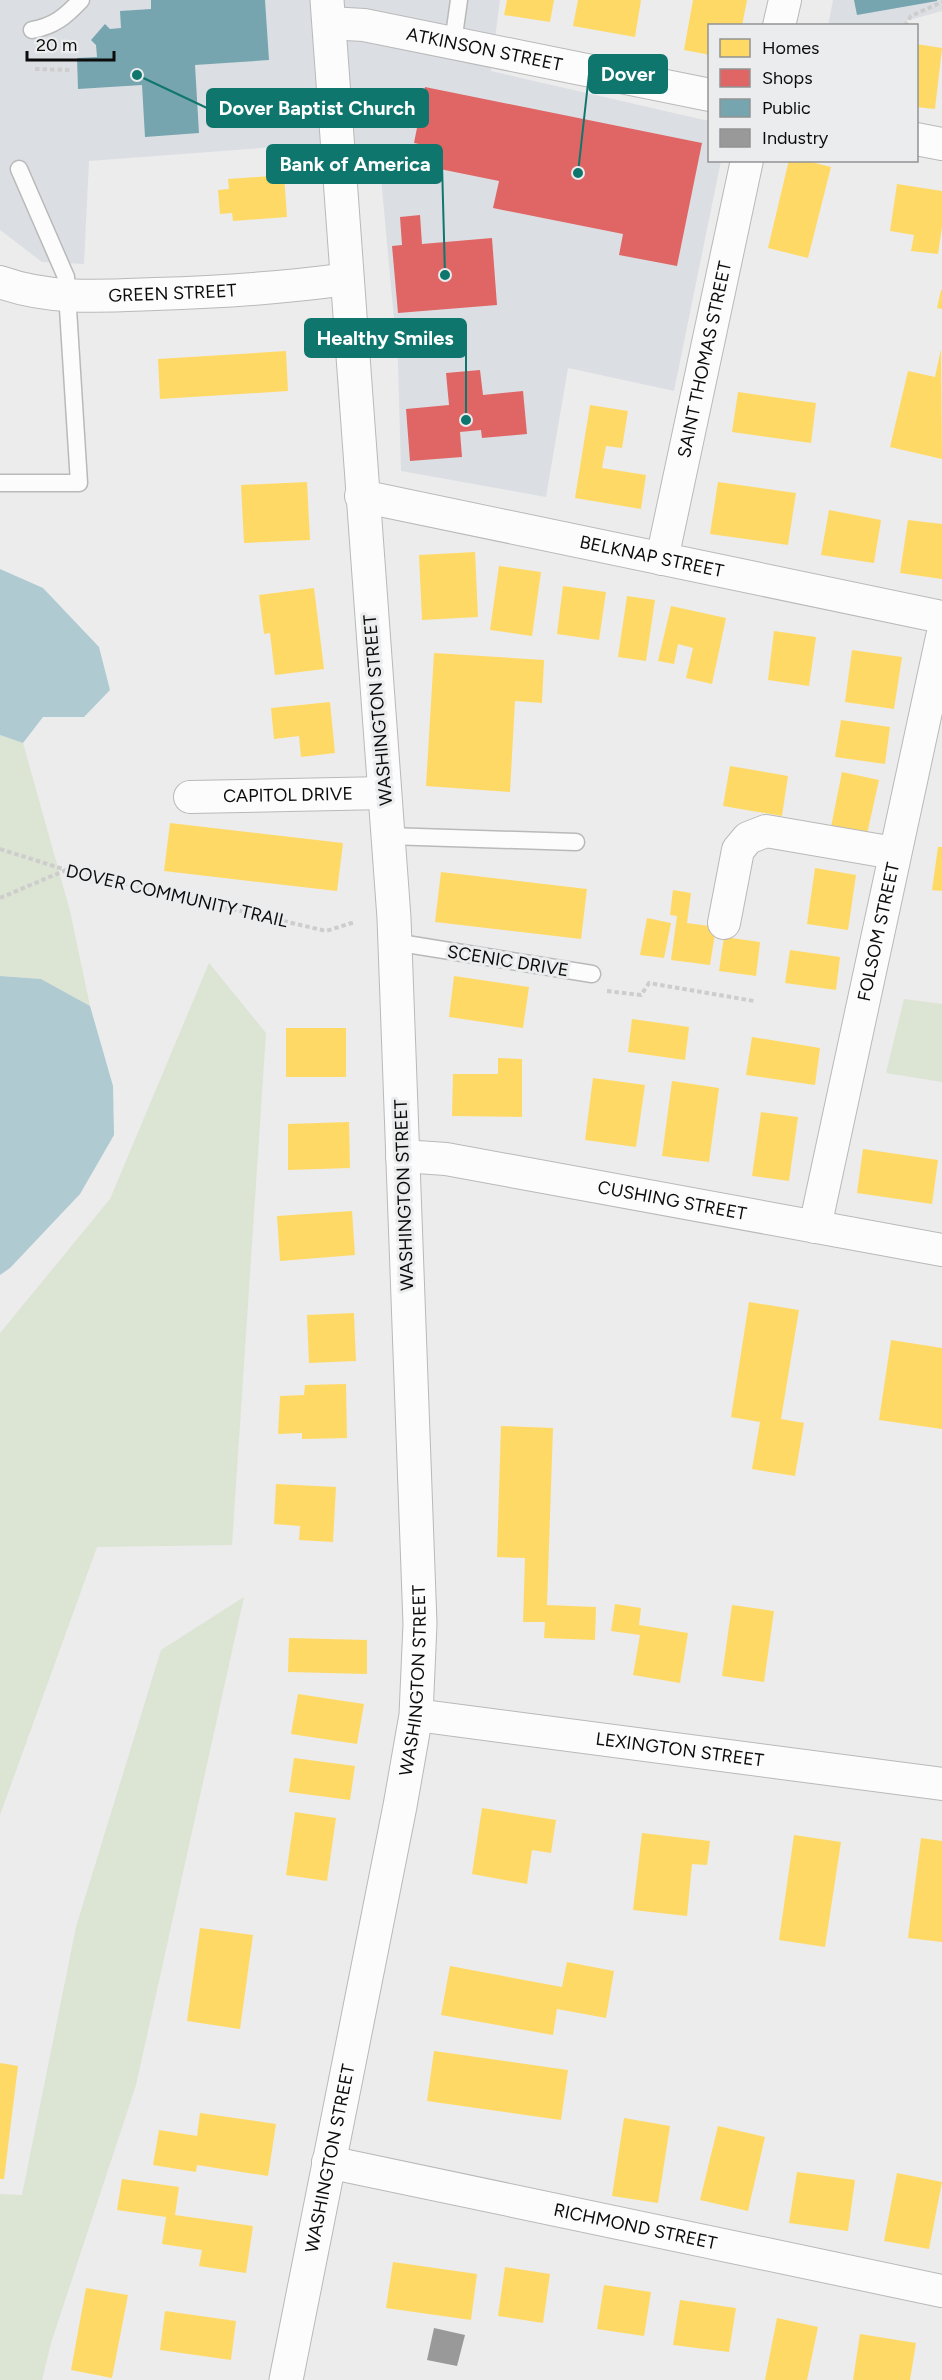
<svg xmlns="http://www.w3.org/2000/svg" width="942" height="2380" viewBox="0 0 942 2380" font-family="Figtree,sans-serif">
<rect width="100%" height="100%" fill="#ececec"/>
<g fill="#dbdfe3">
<polygon points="0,0 500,0 491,71 709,121 710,160 721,161 674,391 568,368 546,497 401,471 398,363 378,145 302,145 89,161 84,264 42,262 0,230"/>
<polygon points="833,0 942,0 942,11 906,21 905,25 828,26"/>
</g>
<g fill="#dce4d3">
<polygon points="0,735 23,743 70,911 90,1006 41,979 0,976"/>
<polygon points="209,963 266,1033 232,1545 97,1547 0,1815 0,1333 110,1199"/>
<polygon points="904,999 942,1004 942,1082 886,1073"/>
<polygon points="244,1597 136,2085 51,2343 42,2380 0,2380 0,2194 22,2195 76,1927 161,1650"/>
</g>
<g fill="#afcad1">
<polygon points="0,569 43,588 99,647 110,690 84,717 43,717 23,743 0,735"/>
<polygon points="0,976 41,979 90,1006 113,1086 114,1135 80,1194 10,1268 0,1275"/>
</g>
<g fill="#ffd966">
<polygon points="507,0 554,0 550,22 504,15"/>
<polygon points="578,0 641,0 635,37 573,26"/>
<polygon points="693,0 747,0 742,26 710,26 710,55 684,50"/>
<polygon points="916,44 942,48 935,109 916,107"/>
<polygon points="789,160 803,160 831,167 808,258 768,248"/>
<polygon points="284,175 287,217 233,221 232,213 220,214 218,190 229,189 228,179"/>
<polygon points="897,184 942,191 942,227 938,254 911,251 914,235 890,231"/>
<polygon points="941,290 942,290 942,309 937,308"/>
<polygon points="941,349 942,459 890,447 908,371 935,377"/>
<polygon points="286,351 288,391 160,399 158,359"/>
<polygon points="738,392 816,403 811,443 732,432"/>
<polygon points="590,405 628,411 622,448 606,446 602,468 646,475 641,509 575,498"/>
<polygon points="307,482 310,540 244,543 241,485"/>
<polygon points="718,482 796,493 788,545 710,534"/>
<polygon points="829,510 881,520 874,563 821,555"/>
<polygon points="908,520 942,524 942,579 900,573"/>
<polygon points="475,552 478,617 422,620 419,555"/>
<polygon points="499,566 541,572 532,636 490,630"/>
<polygon points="563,586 606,592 599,640 557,634"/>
<polygon points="314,588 324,669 275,675 270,633 264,634 259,595"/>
<polygon points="627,596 655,600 646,661 618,657"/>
<polygon points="671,606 726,618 712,684 686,678 693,648 678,644 674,664 658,661"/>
<polygon points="774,631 816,637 809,686 768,680"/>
<polygon points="852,650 902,657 894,709 845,702"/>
<polygon points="434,653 544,660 542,703 515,701 510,792 426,786"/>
<polygon points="330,702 335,753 301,757 299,736 274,739 271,708"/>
<polygon points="841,720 890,727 885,764 835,757"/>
<polygon points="730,766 788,776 782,816 723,806"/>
<polygon points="842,772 879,780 867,834 831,827"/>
<polygon points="170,823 343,843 337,891 164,871"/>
<polygon points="938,847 942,847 942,891 932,890"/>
<polygon points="815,868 856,875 848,930 807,924"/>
<polygon points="441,872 587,889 581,939 435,922"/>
<polygon points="673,890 691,893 687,923 716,927 710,965 671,960 677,916 670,915"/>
<polygon points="647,918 671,923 664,958 640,955"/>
<polygon points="724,937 760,942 756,976 719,971"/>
<polygon points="790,950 840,957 836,990 785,983"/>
<polygon points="454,976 529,987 523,1028 449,1017"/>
<polygon points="632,1019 689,1027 685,1060 628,1052"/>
<rect x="286" y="1028" width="60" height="49"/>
<polygon points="752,1037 820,1048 815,1085 746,1075"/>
<polygon points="498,1058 522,1059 522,1117 452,1116 453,1074 498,1074"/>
<polygon points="593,1078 645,1085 636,1147 585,1140"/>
<polygon points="672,1081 719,1088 709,1162 662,1156"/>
<polygon points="761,1112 798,1117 789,1181 752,1176"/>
<polygon points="349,1122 350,1168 288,1170 288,1124"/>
<polygon points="863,1149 938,1160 932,1204 857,1193"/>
<polygon points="352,1211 355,1255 280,1261 277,1216"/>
<polygon points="749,1302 799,1310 781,1419 804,1423 795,1476 752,1469 760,1422 731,1417"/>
<polygon points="354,1313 356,1361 309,1363 307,1315"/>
<polygon points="891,1340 942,1348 942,1429 879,1420"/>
<polygon points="346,1384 347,1438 302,1439 302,1433 278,1434 280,1396 304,1395 305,1385"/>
<polygon points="501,1426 553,1428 547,1605 596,1607 595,1640 544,1638 545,1622 523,1622 525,1558 497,1557"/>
<polygon points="276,1484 336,1487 333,1542 299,1540 300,1526 274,1524"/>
<polygon points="615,1604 641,1608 639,1625 688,1633 680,1683 633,1675 640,1635 611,1631"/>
<polygon points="732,1605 774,1611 764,1682 722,1676"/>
<polygon points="289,1638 367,1640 367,1674 288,1672"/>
<polygon points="298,1694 364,1704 357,1744 291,1734"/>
<polygon points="294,1758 355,1766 350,1800 289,1792"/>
<polygon points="482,1808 556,1820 551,1853 532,1850 527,1884 472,1874"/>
<polygon points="295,1812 336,1818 327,1881 286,1875"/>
<polygon points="642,1833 710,1841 707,1865 692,1864 687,1916 633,1910"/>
<polygon points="794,1835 841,1842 825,1947 779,1940"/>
<polygon points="921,1838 942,1841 942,1942 908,1938"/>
<polygon points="200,1928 253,1935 240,2029 187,2021"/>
<polygon points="567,1962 614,1971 606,2018 557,2009 553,2035 441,2015 450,1966 562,1987"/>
<polygon points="434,2051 568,2070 561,2120 427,2101"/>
<polygon points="0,2063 18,2066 4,2179 0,2179"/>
<polygon points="200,2113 276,2124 268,2176 197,2165 196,2172 153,2165 159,2130 197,2136"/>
<polygon points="624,2118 670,2126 658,2203 612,2196"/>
<polygon points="718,2126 765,2137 748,2211 700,2200"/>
<polygon points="797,2172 855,2180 848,2231 789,2223"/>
<polygon points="897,2173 942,2182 929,2249 884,2241"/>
<polygon points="122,2179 179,2187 175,2215 253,2226 246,2273 199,2266 202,2250 162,2244 166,2217 117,2210"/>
<polygon points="393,2262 477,2274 471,2320 386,2308"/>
<polygon points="505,2267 550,2274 543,2323 498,2316"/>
<polygon points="604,2285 651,2292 644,2336 597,2329"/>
<polygon points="86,2288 128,2295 112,2378 71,2370"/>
<polygon points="680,2300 736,2308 729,2352 673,2345"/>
<polygon points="165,2311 236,2321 231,2360 160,2350"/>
<polygon points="777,2318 818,2327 807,2380 765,2380"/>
<polygon points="860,2334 916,2343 910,2380 853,2380"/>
</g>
<g fill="#e06666">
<polygon points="425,87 702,143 677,266 619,255 623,234 493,208 499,181 420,165 424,145 414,143"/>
<polygon points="420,215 422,244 492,238 497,305 398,313 392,246 402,245 400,217"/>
<polygon points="480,370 483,395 523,391 527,434 482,438 481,430 460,432 462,457 410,461 406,409 449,405 446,373"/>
</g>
<g fill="#76a5af">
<polygon points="151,0 265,0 269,60 195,65 199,133 145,137 142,85 78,89 77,58 97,57 96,45 91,40 105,24 110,29 121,28 120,11 151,9"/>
<polygon points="854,0 937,0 937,1 857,15"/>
</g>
<polygon fill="#999" points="434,2328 465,2335 457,2366 427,2360"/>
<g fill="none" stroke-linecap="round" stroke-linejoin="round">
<defs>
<g id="service">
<path d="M32,30C54,26 65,17 81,0"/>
<polyline points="453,43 459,0"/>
<polyline points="0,483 79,483 66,277 19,169"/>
<polyline points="388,836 576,842"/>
<polyline points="394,942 592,974"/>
</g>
<g id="minor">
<path id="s1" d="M329,23L364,25L710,95"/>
<polyline points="779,26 785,0"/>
<polyline points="916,139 942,144"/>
<path id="s2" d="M0,282C50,300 102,296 155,294C219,292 283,288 347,279"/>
<path id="s3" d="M361,496L942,617"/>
<path id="s4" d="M662,559L747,160"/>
<path id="s5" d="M190,797L385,793"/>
<polyline points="724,923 738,850 748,838 766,831 894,853"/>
<path id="s6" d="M402,1156L446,1159L942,1250"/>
<path id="s7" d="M815,1227L942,637"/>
<path id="s8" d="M416,1715L942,1784"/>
<path id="s9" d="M328,2162L942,2291"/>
</g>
<g id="tertiary">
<path id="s10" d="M286,2380L400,1806L416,1715L420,1624L394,918L327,0"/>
</g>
</defs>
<use href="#service" stroke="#b9b9b9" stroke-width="19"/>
<use href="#minor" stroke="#b9b9b9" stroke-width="34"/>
<use href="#tertiary" stroke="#b9b9b9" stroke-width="35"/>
<g stroke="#cdcdcd" stroke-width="4" stroke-dasharray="4.5 3" stroke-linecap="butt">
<polyline points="905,26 911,16 942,2"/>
<polyline points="35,69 72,70"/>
<polyline points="0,849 66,870 326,931 355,922"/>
<polyline points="0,898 66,870"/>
<polyline points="607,991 641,995 649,983 754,1001"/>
</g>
<use href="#service" stroke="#fcfcfc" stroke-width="16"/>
<use href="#minor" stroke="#fcfcfc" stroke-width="32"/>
<use href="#tertiary" stroke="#fcfcfc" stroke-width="33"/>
</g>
<g text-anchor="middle" stroke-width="6" stroke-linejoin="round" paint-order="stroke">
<g font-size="18" fill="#0c0c0c" stroke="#ebeced">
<text dy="6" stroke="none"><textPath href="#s1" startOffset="158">ATKINSON STREET</textPath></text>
<text dy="6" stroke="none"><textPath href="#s2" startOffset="174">GREEN STREET</textPath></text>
<text dy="6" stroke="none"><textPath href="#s4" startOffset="204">SAINT THOMAS STREET</textPath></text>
<text dy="6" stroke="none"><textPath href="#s3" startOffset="297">BELKNAP STREET</textPath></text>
<text transform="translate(378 710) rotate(-95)" y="6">WASHINGTON STREET</text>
<text dy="6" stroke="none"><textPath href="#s5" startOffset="98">CAPITOL DRIVE</textPath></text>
<text transform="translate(177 896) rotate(13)" y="6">DOVER COMMUNITY TRAIL</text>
<text dy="6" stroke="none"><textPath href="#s7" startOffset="302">FOLSOM STREET</textPath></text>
<text transform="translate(508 961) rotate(9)" y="6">SCENIC DRIVE</text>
<text transform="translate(404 1195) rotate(-92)" y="6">WASHINGTON STREET</text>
<text dy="6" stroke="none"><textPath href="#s6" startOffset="274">CUSHING STREET</textPath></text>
<text dy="6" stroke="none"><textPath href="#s10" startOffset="712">WASHINGTON STREET</textPath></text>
<text dy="6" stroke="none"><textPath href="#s8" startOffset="266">LEXINGTON STREET</textPath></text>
<text dy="6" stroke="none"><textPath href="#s10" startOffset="226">WASHINGTON STREET</textPath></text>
<text dy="6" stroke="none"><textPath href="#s9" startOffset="314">RICHMOND STREET</textPath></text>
</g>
</g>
<path fill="none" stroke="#0f766e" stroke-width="2" d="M578 173L589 74M137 75L207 108M445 275L442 164M466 420L466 338"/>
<g fill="#0f766e" stroke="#ebeced" stroke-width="2">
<circle cx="578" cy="173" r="6"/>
<circle cx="137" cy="75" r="6"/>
<circle cx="445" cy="275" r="6"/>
<circle cx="466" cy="420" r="6"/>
</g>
<g fill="#0f766e" stroke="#0f766e" stroke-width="2">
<rect x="589" y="55" width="78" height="38" rx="6"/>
<rect x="207" y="89" width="221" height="38" rx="6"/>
<rect x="267" y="145" width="175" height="38" rx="6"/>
<rect x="305" y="319" width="161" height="38" rx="6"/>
</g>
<g font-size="20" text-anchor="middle" font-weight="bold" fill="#fff">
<text x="628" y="81">Dover</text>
<text x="317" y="115">Dover Baptist Church</text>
<text x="355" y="171">Bank of America</text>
<text x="385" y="345">Healthy Smiles</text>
</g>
<rect x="708" y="24" width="210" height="138" fill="#ebeced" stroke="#929293" stroke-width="1.5"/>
<rect x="720" y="39" width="30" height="18" fill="#ffd966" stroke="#929293" stroke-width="1.5"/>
<text x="762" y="54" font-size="18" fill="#0c0c0c">Homes</text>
<rect x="720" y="69" width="30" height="18" fill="#e06666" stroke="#929293" stroke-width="1.5"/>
<text x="762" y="84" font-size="18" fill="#0c0c0c">Shops</text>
<rect x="720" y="99" width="30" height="18" fill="#76a5af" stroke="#929293" stroke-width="1.5"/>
<text x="762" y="114" font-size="18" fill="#0c0c0c">Public</text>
<rect x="720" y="129" width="30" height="18" fill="#999999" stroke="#929293" stroke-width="1.5"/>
<text x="762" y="144" font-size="18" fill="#0c0c0c">Industry</text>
<path d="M27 51v9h87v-9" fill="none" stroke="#0c0c0c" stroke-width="3"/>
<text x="36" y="51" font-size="18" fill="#0c0c0c" stroke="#ebeced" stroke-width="4.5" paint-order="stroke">20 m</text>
</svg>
